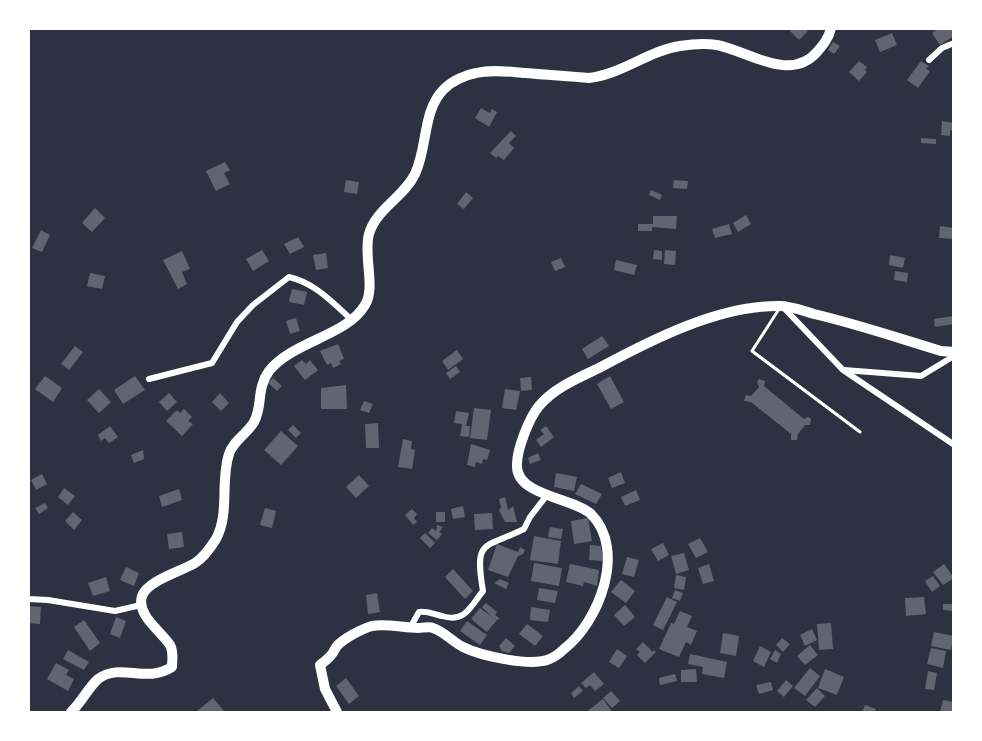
<svg xmlns="http://www.w3.org/2000/svg" width="982" height="741" viewBox="0 0 982 741" font-family="'Exo 2',sans-serif">
<rect width="100%" height="100%" fill="#2d3142"/>
<g fill="#626471">
<polygon points="787,28 806,28 808,31 799,40"/>
<polygon points="939,28 954,28 954,36 940,45 932,33"/>
<polygon points="892,33 897,45 880,52 875,40"/>
<polygon points="833,42 840,46 834,54 828,50"/>
<polygon points="859,61 867,67 865,70 867,72 859,81 849,72"/>
<polygon points="921,61 929,66 926,69 930,71 918,88 907,80"/>
<polygon points="481,108 490,113 492,109 497,112 489,127 475,118"/>
<polygon points="942,121 954,123 954,131 950,130 950,136 941,135"/>
<polygon points="511,131 516,136 509,143 514,148 504,160 498,156 496,158 490,153"/>
<polygon points="921,138 936,139 936,144 921,143"/>
<polygon points="225,162 230,170 224,173 230,184 216,191 206,171"/>
<polygon points="346,180 359,182 357,194 344,192"/>
<polygon points="674,180 688,181 687,189 673,188"/>
<polygon points="651,190 662,195 660,200 649,195"/>
<polygon points="466,192 473,198 464,209 457,204"/>
<polygon points="95,208 105,218 92,232 82,223"/>
<polygon points="746,215 751,224 738,232 733,223"/>
<polygon points="653,216 677,216 676,229 652,227 652,231 638,231 638,224 653,224"/>
<polygon points="729,224 732,234 715,238 712,229"/>
<polygon points="940,226 954,228 954,239 939,238"/>
<polygon points="41,230 50,235 42,252 32,248"/>
<polygon points="298,237 304,247 290,254 284,244"/>
<polygon points="262,250 269,261 253,271 246,259"/>
<polygon points="654,250 662,251 662,260 653,259"/>
<polygon points="665,250 676,251 675,265 664,264"/>
<polygon points="182,251 190,269 182,272 187,284 178,289 163,260"/>
<polygon points="326,253 328,268 316,270 313,255"/>
<polygon points="890,255 905,258 903,268 889,265"/>
<polygon points="561,258 565,267 555,271 551,262"/>
<polygon points="616,260 637,265 634,275 614,270"/>
<polygon points="895,271 908,273 907,282 894,280"/>
<polygon points="90,273 105,276 102,289 87,286"/>
<polygon points="292,289 307,292 304,305 289,302"/>
<polygon points="954,316 954,324 935,327 934,319"/>
<polygon points="296,318 300,331 290,334 286,321"/>
<polygon points="602,336 609,346 588,359 582,349"/>
<polygon points="338,344 344,359 339,361 341,364 333,368 331,363 327,365 320,351"/>
<polygon points="75,346 83,352 69,370 61,364"/>
<polygon points="457,350 463,359 448,370 442,361"/>
<polygon points="302,360 306,364 310,360 318,370 305,380 294,366"/>
<polygon points="456,366 460,372 450,379 446,373"/>
<polygon points="45,376 62,388 53,402 35,389"/>
<polygon points="135,376 145,390 123,404 114,390"/>
<polygon points="610,376 624,402 611,409 597,384"/>
<polygon points="531,377 532,390 521,391 520,378"/>
<polygon points="273,378 282,386 277,391 268,383"/>
<polygon points="759,379 765,381 764,386 804,419 808,417 811,419 810,425 805,425 798,434 797,440 791,440 791,434 751,402 744,401 746,395 751,396 759,387 757,382"/>
<polygon points="346,385 347,409 321,409 321,388"/>
<polygon points="99,389 111,402 99,413 87,400"/>
<polygon points="505,389 520,391 516,410 502,408"/>
<polygon points="169,393 177,402 167,411 159,402"/>
<polygon points="220,393 229,403 221,411 212,402"/>
<polygon points="364,401 373,404 369,413 360,410"/>
<polygon points="474,408 491,410 487,440 470,438"/>
<polygon points="184,409 192,417 188,421 193,424 182,436 166,421 177,410 180,413"/>
<polygon points="456,411 469,413 466,426 470,426 469,437 460,436 462,424 454,423"/>
<polygon points="378,423 379,448 366,448 365,424"/>
<polygon points="293,425 301,433 296,438 288,430"/>
<polygon points="110,426 118,437 109,443 105,438 101,441 98,435"/>
<polygon points="546,426 554,437 541,447 536,440 544,434 540,430"/>
<polygon points="281,431 298,446 281,465 264,450"/>
<polygon points="403,439 412,441 411,449 415,450 412,469 398,467"/>
<polygon points="471,444 490,450 487,460 483,459 482,464 476,462 475,467 467,465"/>
<polygon points="143,450 144,459 134,463 131,455"/>
<polygon points="538,453 541,460 530,464 528,458"/>
<polygon points="621,472 625,483 612,488 608,478"/>
<polygon points="556,473 577,477 574,491 554,487"/>
<polygon points="42,474 47,484 36,490 31,480"/>
<polygon points="359,475 369,486 356,498 346,487"/>
<polygon points="581,484 602,494 596,504 575,494"/>
<polygon points="64,488 75,496 68,505 58,497"/>
<polygon points="179,489 182,500 162,507 159,496"/>
<polygon points="636,490 640,500 625,506 621,497"/>
<polygon points="505,497 508,510 513,506 517,522 505,522 499,510 501,507 499,499"/>
<polygon points="45,503 48,508 39,514 35,508"/>
<polygon points="463,506 465,517 453,519 451,509"/>
<polygon points="265,508 276,511 272,528 260,525"/>
<polygon points="412,509 417,514 414,518 417,522 413,525 405,515"/>
<polygon points="73,512 82,520 74,530 65,521"/>
<rect x="436" y="512" width="9" height="10"/>
<polygon points="492,513 493,529 475,530 474,514"/>
<polygon points="588,518 592,541 574,544 571,521"/>
<polygon points="437,525 443,527 439,532 442,534 437,540 428,533 432,528 436,531"/>
<polygon points="550,527 563,529 561,539 548,537"/>
<polygon points="182,532 184,547 169,549 167,534"/>
<polygon points="425,533 435,543 430,548 420,538"/>
<polygon points="534,536 561,541 558,564 530,560"/>
<polygon points="700,538 708,552 696,558 688,544"/>
<polygon points="663,543 669,555 658,561 651,549"/>
<polygon points="497,544 518,552 520,547 525,550 523,554 518,556 508,577 488,570"/>
<polygon points="590,545 601,546 603,561 589,560"/>
<polygon points="684,553 689,570 676,574 671,556"/>
<polygon points="627,557 639,560 634,577 622,574"/>
<polygon points="534,563 562,568 559,586 531,581"/>
<polygon points="570,564 599,570 597,586 584,582 583,586 566,582"/>
<polygon points="709,564 714,581 703,584 698,568"/>
<polygon points="944,564 954,578 943,585 933,572"/>
<polygon points="126,567 139,573 134,586 120,580"/>
<polygon points="453,569 473,591 465,599 445,577"/>
<polygon points="676,575 686,577 684,590 674,588"/>
<polygon points="933,576 940,586 932,592 925,581"/>
<polygon points="106,577 110,591 93,596 88,583"/>
<polygon points="500,579 509,583 506,589 494,583"/>
<polygon points="621,580 635,591 626,603 611,592"/>
<polygon points="539,588 558,591 555,603 537,600"/>
<polygon points="675,590 683,593 680,601 672,598"/>
<polygon points="377,593 380,612 368,614 366,595"/>
<polygon points="667,597 677,602 663,630 653,625"/>
<polygon points="924,597 926,614 906,616 905,598"/>
<polygon points="486,603 497,612 495,615 500,619 497,620 487,632 471,619 480,608 493,618 482,607"/>
<polygon points="943,604 954,604 954,611 943,610"/>
<polygon points="625,605 635,617 624,626 614,615"/>
<polygon points="28,606 41,607 40,624 28,623"/>
<polygon points="531,607 550,610 548,622 530,620"/>
<polygon points="680,611 692,616 687,627 697,631 691,645 686,642 679,657 659,649 671,623 674,624"/>
<polygon points="116,617 126,621 120,638 110,634"/>
<polygon points="84,620 100,643 90,651 74,627"/>
<polygon points="467,621 487,635 480,645 460,631"/>
<polygon points="831,623 833,649 819,650 817,624"/>
<polygon points="527,624 543,636 535,646 519,634"/>
<polygon points="812,629 817,640 805,646 800,635"/>
<polygon points="934,632 954,636 951,650 931,646"/>
<polygon points="723,633 739,636 736,656 720,653"/>
<polygon points="506,638 515,646 509,653 502,651 499,646"/>
<polygon points="782,638 790,644 783,652 776,645"/>
<polygon points="643,642 653,652 654,650 656,652 645,663 637,655 640,652 636,649"/>
<polygon points="810,645 818,655 805,665 797,656"/>
<polygon points="760,646 771,652 764,667 753,661"/>
<polygon points="931,648 946,651 943,668 927,664"/>
<polygon points="617,649 627,656 619,668 609,662"/>
<polygon points="68,650 89,662 84,670 63,659"/>
<polygon points="775,650 781,654 777,663 770,659"/>
<polygon points="690,654 727,662 724,678 702,674 703,667 688,664"/>
<polygon points="56,663 69,670 66,675 74,679 68,691 47,679"/>
<polygon points="810,668 820,676 805,696 794,688"/>
<polygon points="696,669 697,682 681,682 681,670"/>
<polygon points="825,669 844,677 837,695 818,688"/>
<polygon points="928,671 937,673 934,690 925,689"/>
<polygon points="594,672 604,684 595,691 590,685 586,688 581,683"/>
<polygon points="675,674 677,681 660,685 659,678"/>
<polygon points="346,678 359,696 349,704 336,686"/>
<polygon points="786,680 793,686 784,697 777,691"/>
<polygon points="771,682 773,690 759,694 756,685"/>
<polygon points="579,686 583,691 574,698 571,693"/>
<polygon points="817,688 825,696 815,707 806,700"/>
<polygon points="611,691 620,701 612,708 603,698"/>
<polygon points="213,698 225,712 196,712"/>
<polygon points="603,699 611,710 608,712 586,712"/>
<polygon points="943,700 954,702 952,712 940,712"/>
<polygon points="865,705 876,709 874,712 862,712"/>
</g>
<g fill="none" stroke-linecap="round" stroke-linejoin="round">
<polyline stroke="#fff" stroke-width="3" points="779,309 752,351 860,432"/>
<g stroke="#fff" stroke-width="6">
<polyline points="929,60 942,48 954,43"/>
<polyline points="784,308 843,370 953,444"/>
<polyline points="844,370 921,376 954,356"/>
<path d="M149,379L212,363L237,322L253,305L289,277C315,283 332,302 352,320"/>
<polyline points="28,599 48,600 115,611 141,605"/>
<path d="M410,628L419,612C428,611 433,614 442,616C465,623 470,607 483,591C474,538 484,549 524,529L530,517L547,495"/>
</g>
<g stroke="#fff" stroke-width="10">
<path d="M71,712C81,703 88,688 98,679C121,662 145,684 172,667C172,660 174,652 170,645C161,631 136,615 142,596C148,580 182,571 195,563C203,558 211,547 216,539C230,513 220,481 229,454C233,441 247,434 254,422C263,406 256,389 269,371C293,341 347,336 365,305C376,288 363,255 369,234C376,209 404,197 415,174C428,147 422,111 444,89C452,81 465,75 476,73C492,69 510,72 526,73C547,75 568,76 589,78C622,74 648,51 680,46C692,44 705,43 717,45C748,51 790,83 817,52C823,45 829,38 831,28"/>
<path d="M337,712L325,689L320,665C324,662 329,658 332,654C334,652 335,648 337,646C344,638 362,629 372,626C386,623 404,628 418,628C422,628 429,626 433,628C443,631 453,642 463,647C481,656 528,666 547,660C553,658 560,653 564,649C599,622 627,550 591,514C574,498 518,496 517,467C516,451 529,418 539,406C554,388 578,378 599,368C651,340 719,305 780,306C791,306 803,311 814,314C857,324 898,338 941,351L954,352"/>
</g>
</g>
<rect width="982" height="741" fill="none" stroke="#ffffff" stroke-width="60"/>
</svg>
